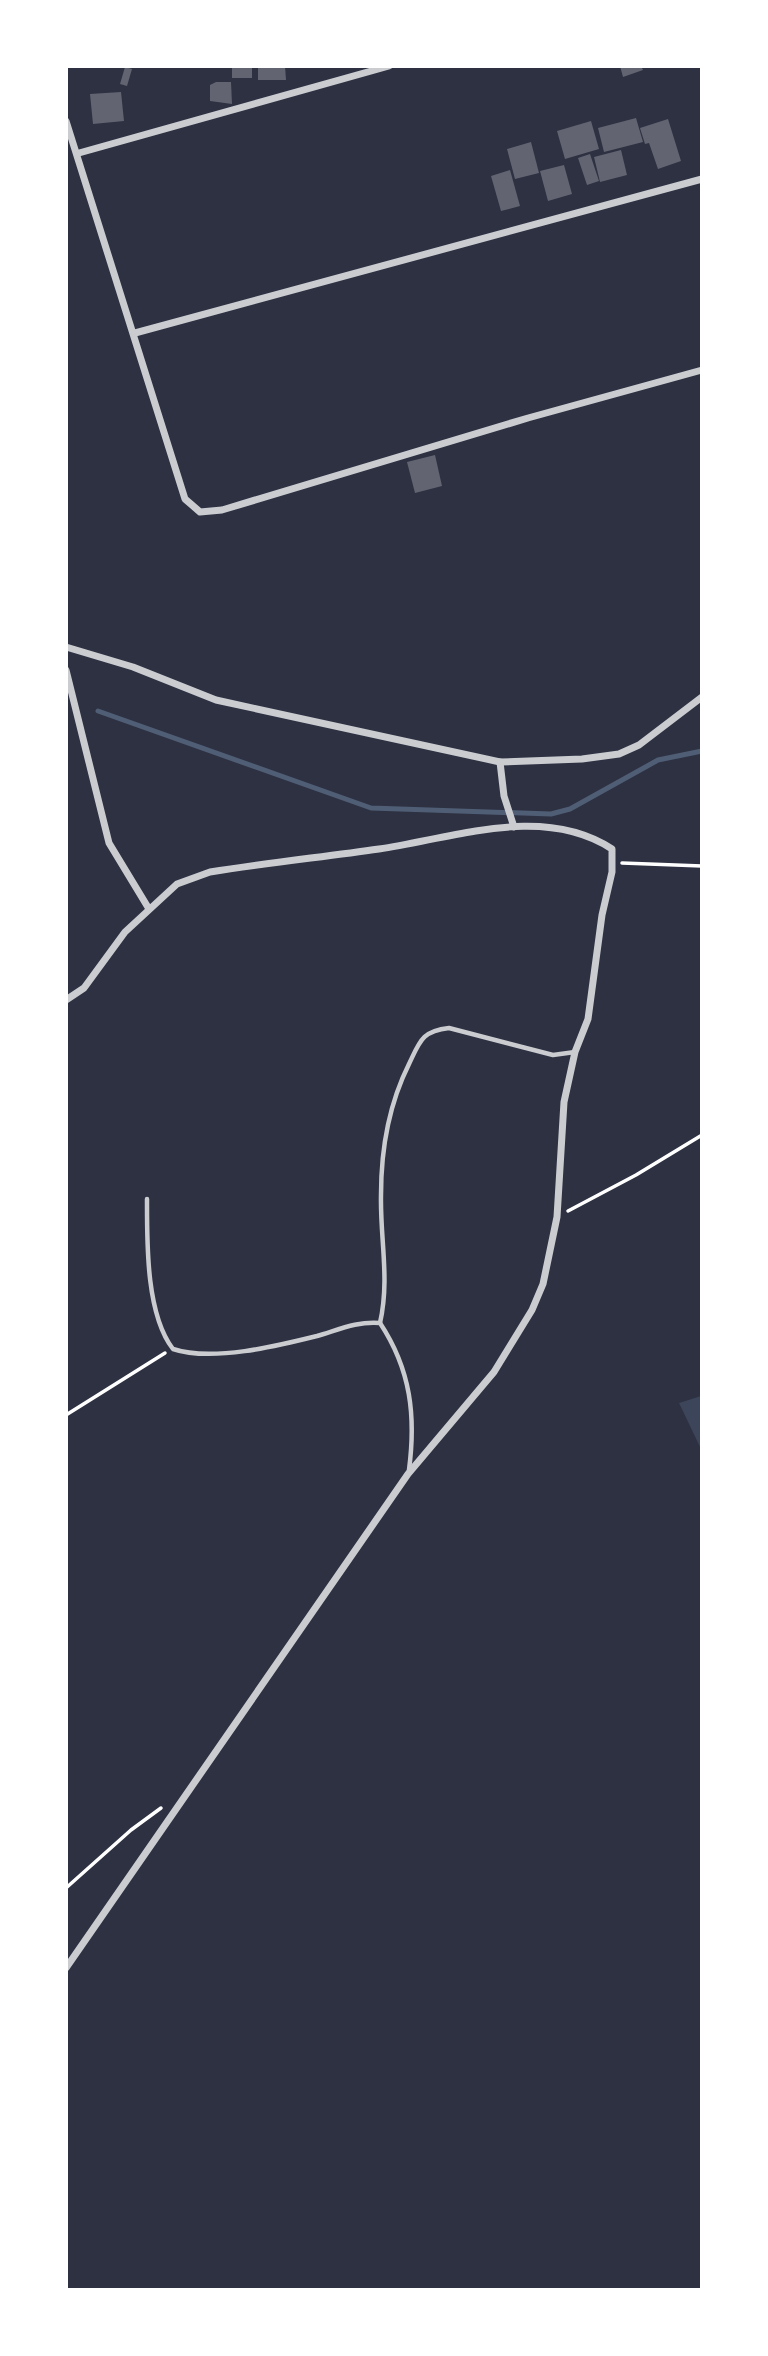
<svg xmlns="http://www.w3.org/2000/svg" width="768" height="2356" viewBox="0 0 768 2356" font-family="'IBM Plex Sans',sans-serif">
<rect width="100%" height="100%" fill="#2d3142"/>
<polygon fill="#3c4559" points="701,1396 702,1396 701,1449 679,1403"/>
<g fill="none" stroke-linecap="round" stroke-linejoin="round">
<polyline stroke="#4f5d75" stroke-width="5" points="98,711 371,808 551,814 570,809 658,760 702,751"/>
</g>
<g fill="#626471">
<polygon points="258,66 285,66 286,80 258,80"/>
<polygon points="620,66 641,66 643,70 623,77"/>
<polygon points="125,67 132,69 127,86 120,84"/>
<polygon points="252,67 252,78 232,78 232,68"/>
<polygon points="216,82 231,82 232,104 210,101 210,85"/>
<polygon points="121,92 124,121 93,124 90,94"/>
<polygon points="636,118 643,142 604,152 598,128"/>
<polygon points="668,119 681,161 658,169 649,143 645,144 640,128"/>
<polygon points="591,121 599,149 565,159 557,131"/>
<polygon points="531,142 539,173 515,179 507,149"/>
<polygon points="621,150 627,175 600,182 594,157"/>
<polygon points="590,154 599,181 587,185 578,158"/>
<polygon points="564,165 572,194 548,201 540,171"/>
<polygon points="510,170 520,206 501,211 491,176"/>
<polygon points="435,455 442,486 415,493 407,462"/>
</g>
<g fill="none" stroke-linecap="round" stroke-linejoin="round">
<g stroke="#fff" stroke-width="3.5">
<polyline points="528,66 560,66"/>
<polyline points="622,863 702,866"/>
<polyline points="568,1211 636,1175 702,1135"/>
<polyline points="66,1415 165,1353"/>
<polyline points="66,1888 131,1830 161,1808"/>
</g>
<g stroke="#caccd0" stroke-width="4.5">
<path d="M147,1199C147,1243 146,1314 173,1349C212,1362 277,1346 317,1336C338,1330 357,1321 380,1323C411,1370 416,1416 409,1470"/>
<path d="M380,1323C390,1279 380,1239 381,1195C381,1151 389,1104 409,1064C420,1041 422,1031 449,1028L553,1055L575,1052"/>
</g>
<g stroke="#caccd0" stroke-width="7">
<polyline points="66,121 185,499 200,512 222,510 528,418 702,370"/>
<polyline points="79,153 389,66"/>
<polyline points="135,333 702,179"/>
<polyline points="66,647 133,667 216,700 500,762 582,759 619,754 639,745 702,697"/>
<polyline points="66,670 109,843 149,909"/>
<polyline points="500,762 504,796 514,827"/>
<path d="M66,1000L84,988L125,932L177,884L210,872C266,863 323,857 379,849C454,838 543,804 612,849V872L602,915L588,1019L575,1052L564,1102L557,1217L543,1284L532,1310L494,1372L408,1474L66,1968"/>
</g>
</g>
<rect width="768" height="2356" fill="none" stroke="#ffffff" stroke-width="136"/>
</svg>
